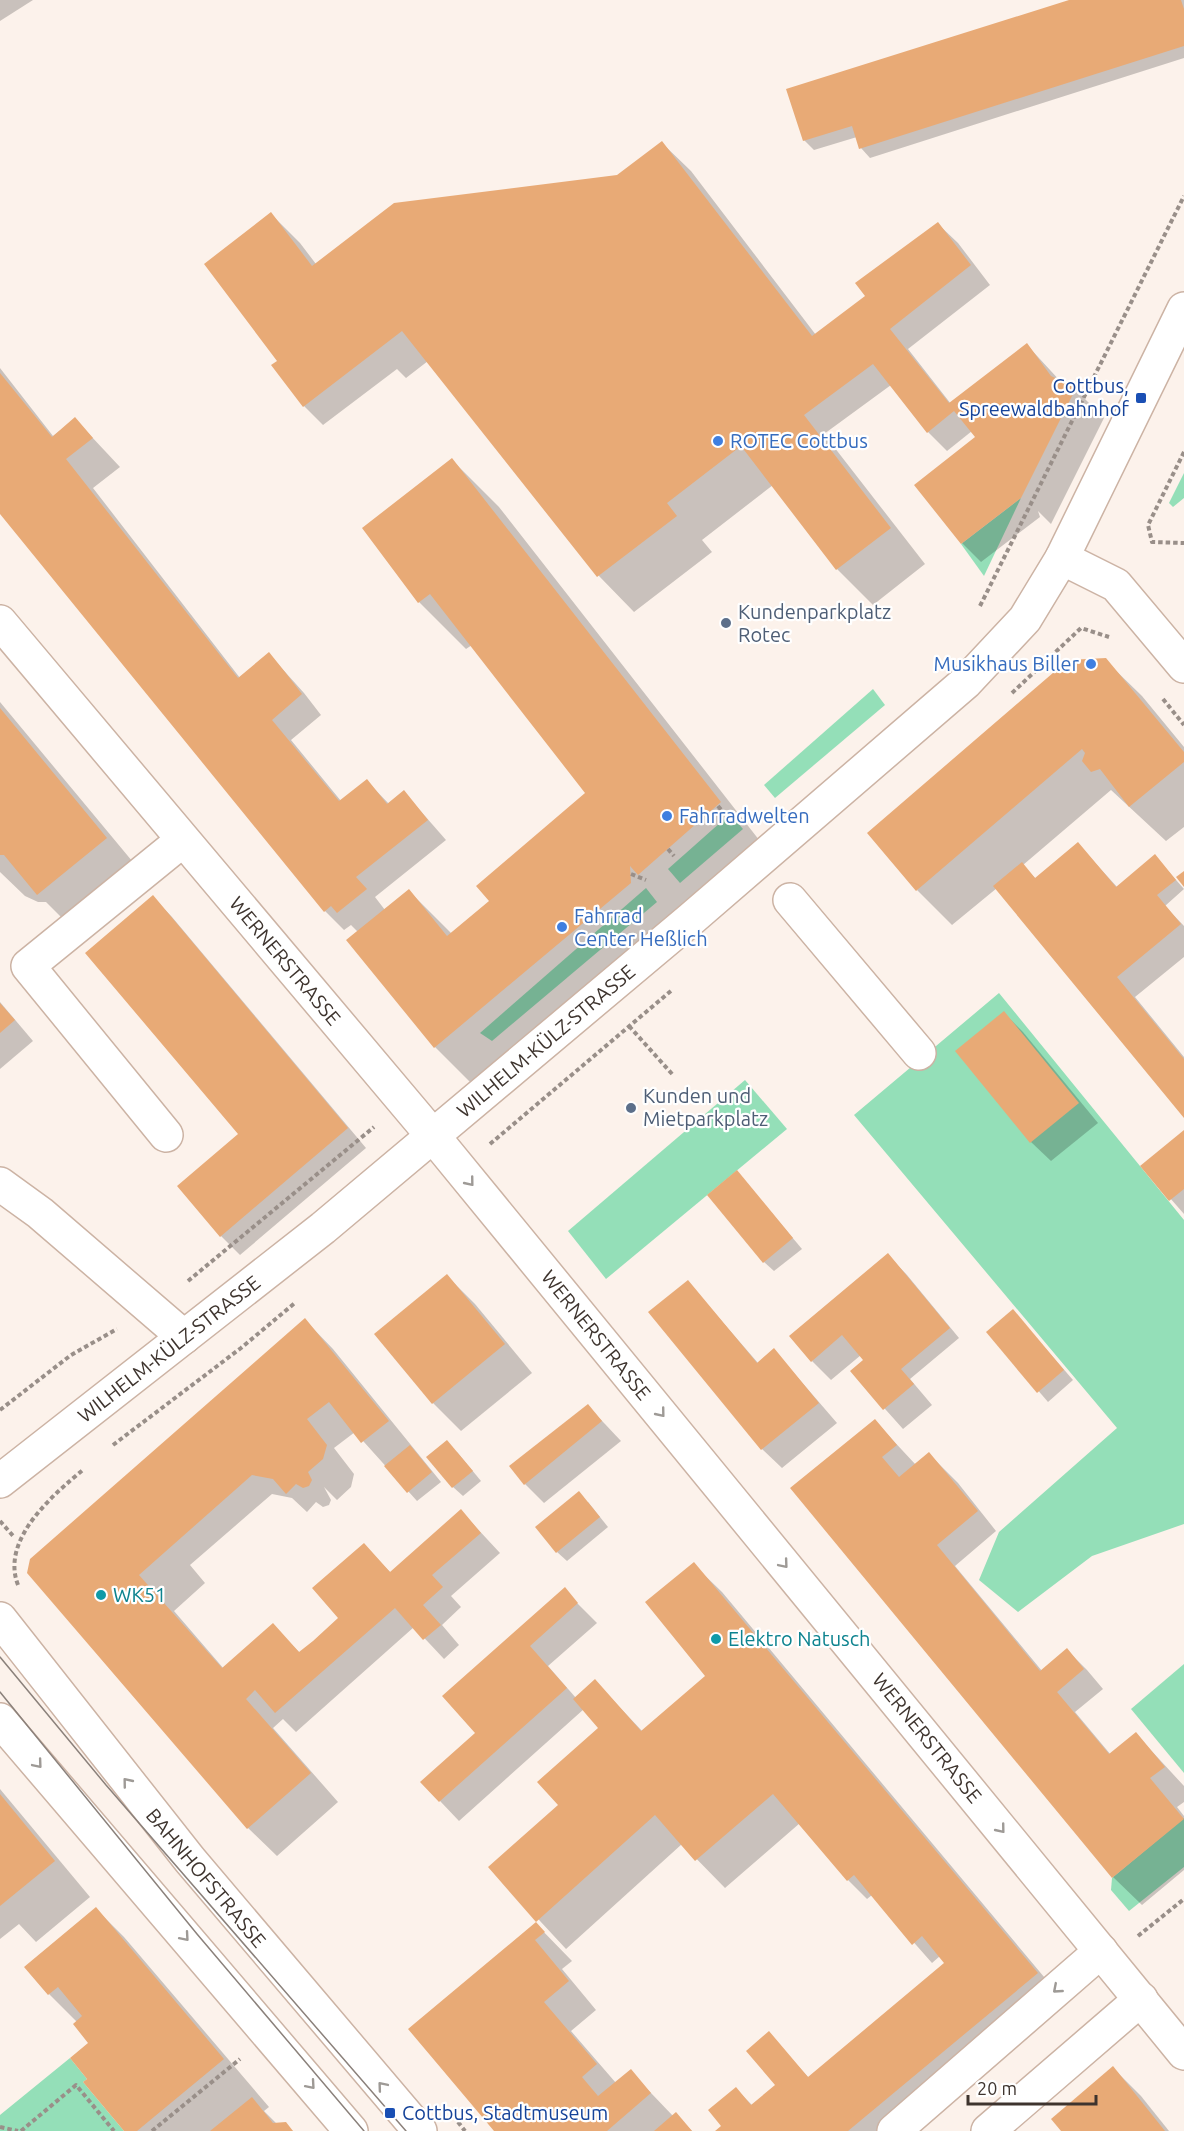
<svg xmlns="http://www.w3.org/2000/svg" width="1184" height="2131" viewBox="0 0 1184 2131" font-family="Ubuntu,sans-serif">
<rect width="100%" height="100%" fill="#fcf2eb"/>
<g fill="#94dfb8">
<polygon points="1184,473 1184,498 1173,507 1169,503"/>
<polygon points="1021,498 984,576 961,544"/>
<polygon points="873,689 885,705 775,798 764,785"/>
<polygon points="730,814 743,829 680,883 668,869"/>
<polygon points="646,888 657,902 492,1041 480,1033"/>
<polygon points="999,993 1184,1220 1184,1524 1092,1556 1018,1612 979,1580 999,1532 1117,1428 854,1115"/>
<polygon points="745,1080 787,1129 606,1279 568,1231"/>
<polygon points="1184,1664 1184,1773 1131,1709"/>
<polygon points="1184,1818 1184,1867 1129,1911 1111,1890 1112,1878"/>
<polygon points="70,2058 87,2079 83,2082 124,2131 0,2131 0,2115"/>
</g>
<g fill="#0003">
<polygon points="0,0 33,0 0,21"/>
<polygon points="1073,0 1184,0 1184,58 870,158 861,148 857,137 814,150 804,140"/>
<polygon points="662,143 691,171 816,335 867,296 938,224 958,243 990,285 908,349 951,404 1027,345 1062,383 1076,390 1104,418 1051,524 1038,511 1040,517 981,562 962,543 980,444 972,431 947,451 928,432 891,385 824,434 925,564 873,605 837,569 773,485 702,540 712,552 634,612 599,576 428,361 406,378 397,369 323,425 304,406 279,361 271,214 300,243 316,264 618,177"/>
<polygon points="0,368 53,436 75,419 120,467 93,488 240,678 269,654 304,693 321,715 291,740 341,801 367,781 389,804 404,792 446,840 375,897 385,910 409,891 452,934 491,902 587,794 472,645 466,649 419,602 364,528 452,460 499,507 767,850 482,1094 435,1047 358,932 351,925 344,930 325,911 0,512"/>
<polygon points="1105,660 1142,696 1184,747 1184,827 1166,841 1111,790 1023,865 1036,879 1078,844 1118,888 1155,856 1184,889 1165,906 1184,926 1184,957 1135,997 1184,1057 1184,1116 997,888 952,925 917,890"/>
<polygon points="0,702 152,885 85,941 46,902 38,902 25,896 0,872"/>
<polygon points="153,897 172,917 366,1148 240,1255 221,1236 240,1134"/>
<polygon points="0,1002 33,1041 0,1069"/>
<polygon points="1004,1013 1023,1032 1098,1123 1051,1161 1031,1142"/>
<polygon points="1184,1132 1184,1214 1142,1166"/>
<polygon points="746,1182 802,1249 774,1271 764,1262"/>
<polygon points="888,1255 907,1275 959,1338 910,1379 932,1405 903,1429 852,1372 865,1360 861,1355 831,1380 812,1361"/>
<polygon points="447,1276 475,1304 532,1373 461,1431 433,1403"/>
<polygon points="688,1282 758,1363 774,1350 837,1423 782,1468 762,1449"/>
<polygon points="1013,1311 1073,1380 1048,1402 988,1332"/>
<polygon points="305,1320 333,1349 441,1482 417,1501 355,1432 334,1448 354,1474 351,1487 337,1500 324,1487 331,1500 329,1505 323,1507 316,1502 307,1512 292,1498 272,1494 190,1565 205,1583 174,1611 224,1669 272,1625 300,1653 340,1618 364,1545 391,1573 461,1511 500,1553 451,1596 461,1607 442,1625 459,1645 444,1659 414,1627 296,1732 283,1719 273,1728 338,1802 277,1856 248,1828 111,1670 29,1573"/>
<polygon points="588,1406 621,1441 544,1503 525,1484"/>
<polygon points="875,1421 916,1465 929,1454 958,1483 996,1531 955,1566 1042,1671 1067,1650 1087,1670 1103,1689 1075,1712 1111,1755 1136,1734 1184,1786 1184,1802 1177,1807 1184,1816 1184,1870 1142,1905 1113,1877 792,1488"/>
<polygon points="457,1452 481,1481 463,1496 453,1487"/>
<polygon points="588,1502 608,1527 567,1561 557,1552"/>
<polygon points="693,1564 722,1592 1065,2002 910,2131 717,2131 723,2126 736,2089 753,2106 777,2086 769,2034 809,2078 946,1963 940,1956 932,1963 872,1895 867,1899 848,1880 800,1823 725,1888 682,1844 566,1949 490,1867 560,1805 600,1728 584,1709 459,1821 422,1782 477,1734 444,1696 564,1590 597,1623 548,1666 576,1698 595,1681 643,1732 707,1676"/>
<polygon points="0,1789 90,1897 36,1942 19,1924 0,1939"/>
<polygon points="96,1909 124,1937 269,2107 264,2111 277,2124 293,2131 126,2131 89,2079 90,2043 77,2022 49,1994"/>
<polygon points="536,1924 572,1961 562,1969 596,2010 571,2031 616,2083 630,2071 673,2116 676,2114 692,2131 496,2131"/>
<polygon points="1113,2068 1141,2096 1169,2131 1062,2131"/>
</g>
<g fill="#e8aa76">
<polygon points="1069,0 1181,0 1184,9 1184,46 859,149 852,126 803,141 786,89"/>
<polygon points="662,141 812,336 865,296 855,283 938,222 971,265 890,329 949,403 1027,343 1051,376 1076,388 1021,498 961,544 914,485 975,437 954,411 927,433 873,364 804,415 891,528 836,570 741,446 667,503 677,516 597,577 402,331 303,407 271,365 277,361 204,264 271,212 312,266 394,203 617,175"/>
<polygon points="0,373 52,437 75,417 93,438 66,459 238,678 269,652 285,672 302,694 272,720 339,801 367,779 387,804 404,790 428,820 356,877 367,889 337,913 331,906 324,912 0,514"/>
<polygon points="452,458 721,802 638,875 630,866 631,883 434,1048 346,940 409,889 447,936 489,901 476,886 585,793 430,594 418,603 362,528"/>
<polygon points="1106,658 1184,752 1184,762 1129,807 1100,769 1091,772 1082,761 1085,753 1082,749 916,891 867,833 1068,660"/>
<polygon points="0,708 107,838 37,895 4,855 0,855"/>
<polygon points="1078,842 1116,887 1155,854 1176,880 1157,895 1181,924 1117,977 1184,1059 1184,1118 993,886 1022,862 1035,878"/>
<polygon points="1184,871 1184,887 1176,877"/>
<polygon points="153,895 348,1128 220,1237 177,1186 238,1134 85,953"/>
<polygon points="0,1003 15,1020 0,1033"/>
<polygon points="1004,1011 1079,1103 1030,1143 955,1051"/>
<polygon points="1184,1130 1184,1189 1169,1201 1140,1166"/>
<polygon points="737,1170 793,1238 763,1263 707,1195"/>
<polygon points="888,1253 950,1328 901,1369 914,1384 883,1410 850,1371 863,1360 842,1335 811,1362 789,1336"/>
<polygon points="447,1274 505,1344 432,1404 374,1334"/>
<polygon points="688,1280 757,1363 774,1348 819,1403 761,1450 648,1312"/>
<polygon points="1013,1309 1064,1370 1037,1393 986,1332"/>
<polygon points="305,1318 389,1421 361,1443 329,1402 307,1419 327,1445 323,1459 308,1472 312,1480 309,1486 303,1488 296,1484 286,1494 273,1479 252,1475 139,1575 222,1668 273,1623 299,1652 313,1641 338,1618 312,1588 364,1543 390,1572 461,1509 481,1533 432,1575 443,1587 423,1605 441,1625 423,1640 395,1608 275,1713 255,1690 246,1699 311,1773 247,1829 27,1573 30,1559"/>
<polygon points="588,1404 602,1421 524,1485 509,1466"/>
<polygon points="875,1419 897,1445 882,1457 899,1477 929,1452 978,1511 937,1545 1040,1671 1067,1648 1084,1669 1057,1692 1109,1754 1136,1732 1165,1767 1150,1778 1184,1819 1112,1878 790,1488"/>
<polygon points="447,1440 473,1471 452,1488 426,1457"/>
<polygon points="410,1445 432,1472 407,1493 384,1466"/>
<polygon points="579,1491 600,1517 556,1553 535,1527"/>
<polygon points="694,1562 1038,1973 848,2131 715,2131 721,2126 708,2110 736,2087 751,2105 775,2085 746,2051 769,2031 808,2077 944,1963 922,1936 912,1945 854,1875 847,1881 773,1794 695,1861 655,1815 536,1922 488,1867 558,1805 537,1782 598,1728 573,1699 595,1679 641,1731 705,1676 645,1602"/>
<polygon points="565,1587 578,1603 530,1646 567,1688 439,1802 420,1782 475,1733 442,1696"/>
<polygon points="0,1794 55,1861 0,1906"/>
<polygon points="96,1907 224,2059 137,2131 124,2131 83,2082 87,2079 70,2058 88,2043 73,2024 82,2016 58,1987 48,1995 24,1967"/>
<polygon points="536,1922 545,1932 535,1940 569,1981 544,2002 597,2064 582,2077 598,2096 631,2069 651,2093 607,2131 494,2131 408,2029"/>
<polygon points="1113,2066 1165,2131 1061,2131 1051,2119"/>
<polygon points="252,2097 273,2123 286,2122 293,2131 210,2131"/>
<polygon points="676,2112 692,2131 654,2131"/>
</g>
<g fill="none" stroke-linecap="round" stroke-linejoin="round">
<defs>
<g id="minor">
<polyline points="1062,558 1116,585 1184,666"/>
<polyline points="0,622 433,1136 1184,2053"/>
<polyline points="790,900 919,1053"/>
<polyline points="166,1135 28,966 183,840"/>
<polyline points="0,1184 40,1213 184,1337"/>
<polyline points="0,1619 190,1860 420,2131"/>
<polyline points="0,1720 351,2131"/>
<polyline points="894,2131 1101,1951"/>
<polyline points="988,2131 1141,1999"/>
</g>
<polyline id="major" points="0,1481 323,1228 691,919 966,682 1025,619 1062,558 1184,309"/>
</defs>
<use href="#minor" stroke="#ccb3a4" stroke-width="36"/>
<use href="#major" stroke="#ccb3a4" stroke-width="36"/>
<g stroke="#998f89" stroke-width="4" stroke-dasharray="4.5 3" stroke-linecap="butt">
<polyline points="1184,452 1148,525 1152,542 1184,543"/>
<polyline points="980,606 1184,196"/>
<polyline points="1012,693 1081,628 1109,637"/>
<polyline points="1163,699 1184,725"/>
<polyline points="718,806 723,812"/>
<polyline points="668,849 674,856"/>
<polyline points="631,874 646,880"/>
<polyline points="629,1026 673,1075"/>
<polyline points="490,1144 672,990"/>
<polyline points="188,1281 374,1127"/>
<polyline points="0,1410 71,1355 117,1329"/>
<polyline points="113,1445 241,1348 296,1302"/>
<polyline points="0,1521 14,1537"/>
<path d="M18,1585C0,1539 54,1494 84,1469"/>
<polyline points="1138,1936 1184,1899"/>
<polyline points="458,2122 465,2131"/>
<polyline points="0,2127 18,2131"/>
<polyline points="21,2131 76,2085 114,2131"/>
<polyline points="152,2131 240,2059"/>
</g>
<use href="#minor" stroke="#fff" stroke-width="33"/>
<use href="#major" stroke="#fff" stroke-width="33"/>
<g stroke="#8b817b" stroke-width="1.5">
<polyline points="0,1657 106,1785 406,2131"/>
<polyline points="0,1692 197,1934 364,2131"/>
</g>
</g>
<defs><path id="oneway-chevron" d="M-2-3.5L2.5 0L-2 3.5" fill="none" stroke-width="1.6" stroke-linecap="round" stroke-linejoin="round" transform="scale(1.5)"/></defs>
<g stroke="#9e9a96">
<use href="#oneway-chevron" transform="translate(470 1182) rotate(51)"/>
<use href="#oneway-chevron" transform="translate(661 1413) rotate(51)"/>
<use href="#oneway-chevron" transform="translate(784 1564) rotate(50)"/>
<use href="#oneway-chevron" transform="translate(38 1764) rotate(50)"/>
<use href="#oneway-chevron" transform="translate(127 1782) rotate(-129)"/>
<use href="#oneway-chevron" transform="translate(1001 1829) rotate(51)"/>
<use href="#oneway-chevron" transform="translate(185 1937) rotate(49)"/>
<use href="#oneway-chevron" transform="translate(1057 1989) rotate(139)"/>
<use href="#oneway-chevron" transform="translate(311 2085) rotate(49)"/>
<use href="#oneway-chevron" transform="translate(382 2086) rotate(-130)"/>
</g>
<g fill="#1a4fb4" stroke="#fff" stroke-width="2">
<rect x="1135" y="392" width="12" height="12" rx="3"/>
<rect x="384" y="2107" width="12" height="12" rx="3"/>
</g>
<g fill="#3f7fe0" stroke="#fff" stroke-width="2">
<circle cx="718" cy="441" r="6"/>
<circle cx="1091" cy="664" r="6"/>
<circle cx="667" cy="816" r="6"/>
<circle cx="562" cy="927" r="6"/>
</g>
<g fill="#5c6f8a" stroke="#fff" stroke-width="2">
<circle cx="726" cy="623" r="6"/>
<circle cx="631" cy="1108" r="6"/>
</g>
<g fill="#0f9aa8" stroke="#fff" stroke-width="2">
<circle cx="101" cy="1595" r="6"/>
<circle cx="716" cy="1639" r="6"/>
</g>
<g text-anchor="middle" stroke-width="4.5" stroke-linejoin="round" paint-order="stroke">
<g font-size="20" fill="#164399" stroke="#fff" text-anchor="end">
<text x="1129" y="393">Cottbus,<tspan x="1129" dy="23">Spreewaldbahnhof</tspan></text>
<text x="402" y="2120" text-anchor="start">Cottbus, Stadtmuseum</text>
</g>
<g font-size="20" fill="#366cbe" stroke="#fff" text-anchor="start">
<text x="730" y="448">ROTEC Cottbus</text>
<text x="1079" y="671" text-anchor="end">Musikhaus Biller</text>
<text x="679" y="823">Fahrradwelten</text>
<text x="574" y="923">Fahrrad<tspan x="574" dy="23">Center Heßlich</tspan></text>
</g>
<g font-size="20" fill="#4e5e75" stroke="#fff" text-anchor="start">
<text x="738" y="619">Kundenparkplatz<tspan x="738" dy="23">Rotec</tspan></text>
<text x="643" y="1103">Kunden und<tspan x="643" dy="23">Mietparkplatz</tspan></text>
</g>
<g font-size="20" fill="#3e342e" stroke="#fff">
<text transform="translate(285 961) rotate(50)" y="7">WERNERSTRASSE</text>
<text transform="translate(546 1041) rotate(-40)" y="7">WILHELM-KÜLZ-STRASSE</text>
<text transform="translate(596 1335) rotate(51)" y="7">WERNERSTRASSE</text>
<text transform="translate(169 1349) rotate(-38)" y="7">WILHELM-KÜLZ-STRASSE</text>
<text transform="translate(927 1738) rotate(51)" y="7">WERNERSTRASSE</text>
<text transform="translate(206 1878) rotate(50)" y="7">BAHNHOFSTRASSE</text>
</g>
<g font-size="20" fill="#0d838f" stroke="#fff" text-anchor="start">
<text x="113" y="1602">WK51</text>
<text x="728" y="1646">Elektro Natusch</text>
</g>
</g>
<path d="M968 2095v9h128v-9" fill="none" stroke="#3e342e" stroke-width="3"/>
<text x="977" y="2095" font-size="18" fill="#3e342e" stroke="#ffffff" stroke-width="4.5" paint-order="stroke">20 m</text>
</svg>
